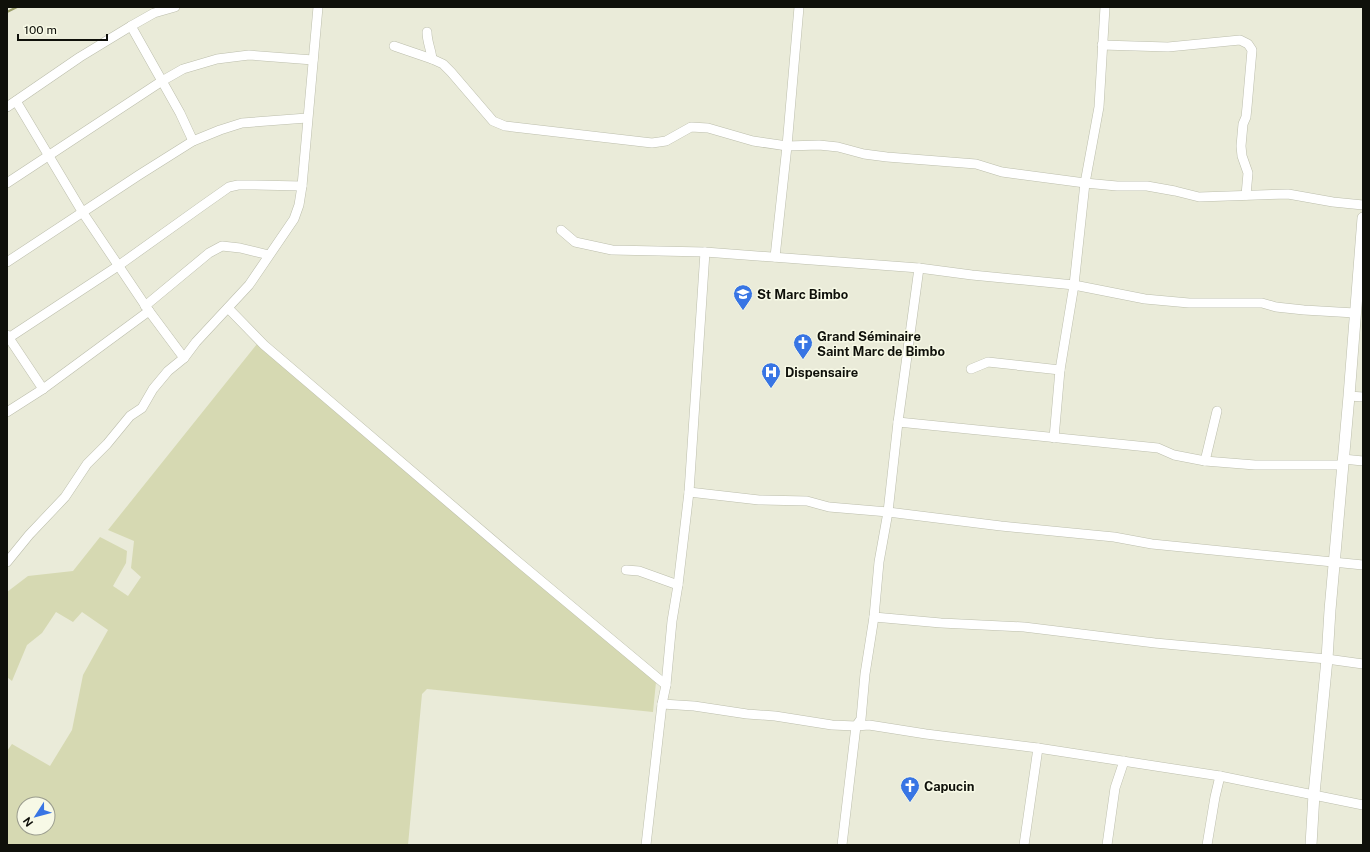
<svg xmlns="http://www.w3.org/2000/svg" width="1370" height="852" viewBox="0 0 1370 852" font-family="'Public Sans',sans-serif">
<rect width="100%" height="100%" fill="#eaebd9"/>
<path fill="#d6d9b2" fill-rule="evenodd" d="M257,344L656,682L653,712L427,689L422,694L408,845H7V751L12,744L50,766L72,730L83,675L108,630L82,612L73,622L56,612L42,633L27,645L12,681L7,677V592L28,576L73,571L100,537L127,551L126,563L113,586L128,596L141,577L131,568L134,541L108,530ZM24,804H48V828H24Z"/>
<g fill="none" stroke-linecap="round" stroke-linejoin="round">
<polyline stroke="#9a9d6a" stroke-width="2" points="7,12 17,7"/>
<defs>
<g id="minor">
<polyline points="131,26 180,113 193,141"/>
<path d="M427,32C427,42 431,49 432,59"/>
<polyline points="1102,45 1168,47 1240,40 1248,44 1252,50 1247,107 1246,117 1243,124 1241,146 1242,156 1248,173 1246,195"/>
<polyline points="394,46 432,59 443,64 451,72 493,121 505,126 652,143 666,141 691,127 708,128 753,141 787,146 819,145 838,147 864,154 887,157 976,164 1002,172 1085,183 1117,186 1147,186 1175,191 1199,197 1288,194 1333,202 1363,205"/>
<polyline points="16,101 83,213 149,311 184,358"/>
<polyline points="7,107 80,57 131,26 154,13 175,7"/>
<polyline points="7,183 162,81 183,69 217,59 249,55 313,60"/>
<polyline points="561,230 575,242 612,250 705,252 919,268 972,275 1074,285 1145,299 1189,303 1262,303 1276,307 1304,310 1355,313"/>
<polyline points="775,257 787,146 799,7"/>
<polyline points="7,262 139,175 193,141 220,130 242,123 307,118"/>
<polyline points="145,306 209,253 222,246 240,248 269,255"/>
<polyline points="228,308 264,345 516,560 666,685"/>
<polyline points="7,335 43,389"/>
<polyline points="7,339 118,266 202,206 229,187 238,185 255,185 302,186"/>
<polyline points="971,369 988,362 1060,370"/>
<polyline points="1349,396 1363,397"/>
<polyline points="7,412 43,389 149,311"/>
<polyline points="898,422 1158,448 1174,455 1205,461 1255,465 1342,465"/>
<polyline points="1054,438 1060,370 1074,285 1085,183 1099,107 1105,7"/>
<polyline points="1343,459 1363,461"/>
<polyline points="1205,461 1217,411"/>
<polyline points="689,492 759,500 807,501 829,507 888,512 1001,526 1114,537 1152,544 1363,565"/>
<polyline points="7,562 29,535 65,497 87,464 107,444 130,416 142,408 153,389 168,371 184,358 196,342 249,285 294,219 299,205 302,186 318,7"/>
<polyline points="626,570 639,571 678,585"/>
<polyline points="874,617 941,623 1024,627 1155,643 1327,659 1363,664"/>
<polyline points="662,704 694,706 747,714 775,716 832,725 856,726 869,725 926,734 1038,748 1220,776 1363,805"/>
<polyline points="646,845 662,704 666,685 672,621 678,585 689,492 705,252"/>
<polyline points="842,845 856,726 861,719 865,674 874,617 879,562 888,512 898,422 919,268"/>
<polyline points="1024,845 1038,748"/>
<polyline points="1107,845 1115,788 1124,761"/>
<polyline points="1207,845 1215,797 1220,776"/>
</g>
<polyline id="major" points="1311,845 1314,794 1327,659 1330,610 1349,396 1363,218"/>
</defs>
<use href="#minor" stroke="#bcbeac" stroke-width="10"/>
<use href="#major" stroke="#bcbeac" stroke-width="12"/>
<use href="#minor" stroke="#fff" stroke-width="9"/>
<use href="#major" stroke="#fff" stroke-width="11"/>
</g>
<defs>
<symbol id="school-pin" viewBox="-11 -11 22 30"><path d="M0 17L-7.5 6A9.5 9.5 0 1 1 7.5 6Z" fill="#3875e4" stroke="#f7f9e6"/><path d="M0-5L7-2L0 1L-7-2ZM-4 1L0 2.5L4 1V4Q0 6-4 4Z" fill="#fff"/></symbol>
<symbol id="church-pin" viewBox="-11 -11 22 30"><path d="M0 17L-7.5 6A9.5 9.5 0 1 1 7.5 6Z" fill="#3875e4" stroke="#f7f9e6"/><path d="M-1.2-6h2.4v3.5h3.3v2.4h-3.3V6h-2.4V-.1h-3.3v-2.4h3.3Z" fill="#fff"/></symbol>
<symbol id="hospital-pin" viewBox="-11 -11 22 30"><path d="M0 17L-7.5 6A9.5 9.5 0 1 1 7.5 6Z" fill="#3875e4" stroke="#f7f9e6"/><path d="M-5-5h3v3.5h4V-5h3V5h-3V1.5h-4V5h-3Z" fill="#fff"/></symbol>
</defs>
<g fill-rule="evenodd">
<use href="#school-pin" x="732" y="283" width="22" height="30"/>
<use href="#church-pin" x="792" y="332" width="22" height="30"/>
<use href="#hospital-pin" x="760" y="361" width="22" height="30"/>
<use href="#church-pin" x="899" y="775" width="22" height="30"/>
</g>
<g text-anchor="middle" stroke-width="3" stroke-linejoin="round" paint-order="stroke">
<g font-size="13" font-weight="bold" fill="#0f100a" stroke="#f7f9e6" text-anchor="start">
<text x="757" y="299">St Marc Bimbo</text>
<text x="817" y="341">Grand Séminaire<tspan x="817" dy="15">Saint Marc de Bimbo</tspan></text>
<text x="785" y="377">Dispensaire</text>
<text x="924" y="791">Capucin</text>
</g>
</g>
<rect width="1370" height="852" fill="none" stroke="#0f100a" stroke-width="16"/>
<g transform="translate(36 816) rotate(234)"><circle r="19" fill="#f7f9e6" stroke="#9a9c8e"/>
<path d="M0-3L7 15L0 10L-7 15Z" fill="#3875e4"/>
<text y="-6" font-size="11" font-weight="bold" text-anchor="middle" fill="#0f100a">N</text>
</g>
<path d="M18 34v6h89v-6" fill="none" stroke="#0f100a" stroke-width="2"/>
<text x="24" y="34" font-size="12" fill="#0f100a" stroke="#f7f9e6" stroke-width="3" paint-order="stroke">100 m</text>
</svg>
